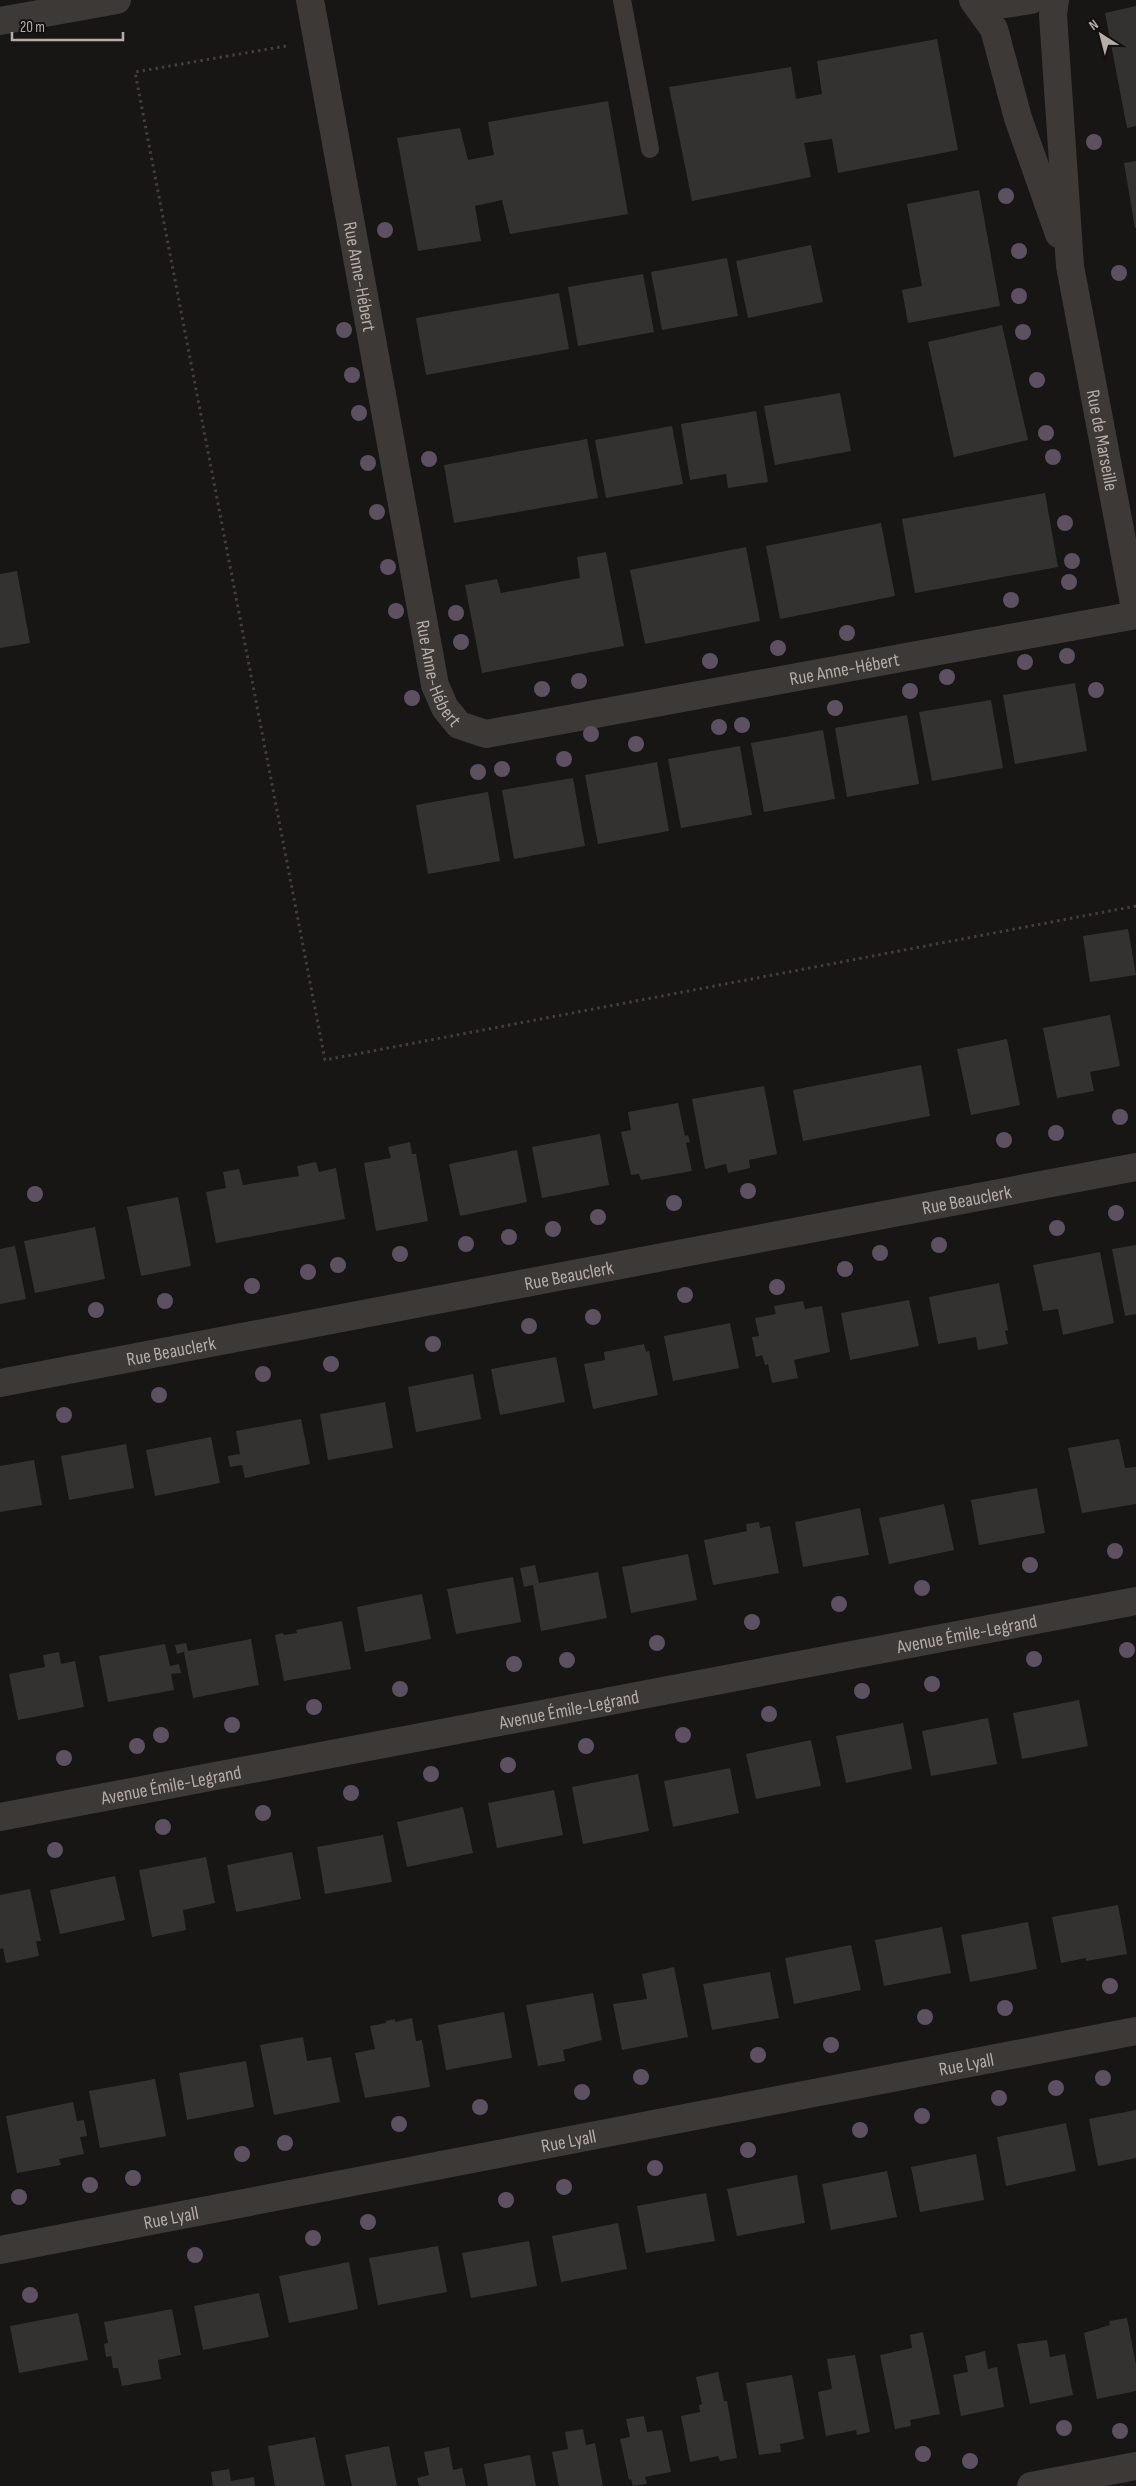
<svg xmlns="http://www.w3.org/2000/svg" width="1136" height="2486" viewBox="0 0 1136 2486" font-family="'Sofia Sans Condensed',sans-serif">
<rect width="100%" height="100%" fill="#171615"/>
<g fill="#333230">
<polygon points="1136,6 1136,126 1127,128 1105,13"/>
<polygon points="937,39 958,150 838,173 832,139 804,143 811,177 692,201 669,87 791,67 796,99 822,94 817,61"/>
<polygon points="608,101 628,214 510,234 502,200 475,206 481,241 418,251 397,138 460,128 468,160 494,155 488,122"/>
<polygon points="1136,161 1136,228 1135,228 1124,163"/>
<polygon points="979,190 1000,306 908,323 902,290 922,286 907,204"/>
<polygon points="811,245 823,302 748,318 736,261"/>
<polygon points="727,258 738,316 662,330 651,272"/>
<polygon points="643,274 654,332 578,346 568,287"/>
<polygon points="559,293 569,349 426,375 416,318"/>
<polygon points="1002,325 1028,440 954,457 928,342"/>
<polygon points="840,393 851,451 775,465 764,406"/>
<polygon points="756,411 768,482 728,488 726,474 690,480 681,424"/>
<polygon points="672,426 683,484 606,498 595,440"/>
<polygon points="587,439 598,498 454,523 444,465"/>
<polygon points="1045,493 1058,567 915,593 902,519"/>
<polygon points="881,523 895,596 780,619 766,546"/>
<polygon points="746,547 760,621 645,644 630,570"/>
<polygon points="606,552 624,646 482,673 465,585 497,579 501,593 580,578 577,557"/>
<polygon points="17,571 30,643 0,648 0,574"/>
<polygon points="1075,683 1087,751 1015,764 1003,695"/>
<polygon points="991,700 1003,768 932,781 919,712"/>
<polygon points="907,715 919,784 847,797 835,728"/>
<polygon points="823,730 835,799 764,812 751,743"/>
<polygon points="740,746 752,815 681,828 668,759"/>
<polygon points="657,762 669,831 598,844 585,775"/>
<polygon points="573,778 585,846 514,859 502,790"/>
<polygon points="488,792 500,861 428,874 416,805"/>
<polygon points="1128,929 1136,975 1090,982 1083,936"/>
<polygon points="1110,1015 1120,1066 1090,1072 1094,1091 1057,1098 1043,1028"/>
<polygon points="1007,1039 1020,1105 971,1115 957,1049"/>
<polygon points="921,1065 930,1116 803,1141 793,1090"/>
<polygon points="764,1086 777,1154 749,1160 750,1168 728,1173 726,1164 705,1169 692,1099"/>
<polygon points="678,1103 685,1136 688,1135 690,1142 686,1143 692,1171 641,1180 639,1174 631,1175 621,1132 631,1130 628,1112"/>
<polygon points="600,1134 609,1185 542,1198 532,1147"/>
<polygon points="410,1142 412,1154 416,1154 428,1221 376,1231 364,1163 391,1158 388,1147"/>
<polygon points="517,1150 527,1202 460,1216 449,1164"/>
<polygon points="316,1162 319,1172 336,1168 345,1219 216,1243 206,1192 226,1188 223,1172 239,1169 243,1185 299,1176 297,1166"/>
<polygon points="178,1197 191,1266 141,1276 127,1207"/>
<polygon points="95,1227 105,1279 35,1293 24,1241"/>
<polygon points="1136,1245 1136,1314 1125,1316 1112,1249"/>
<polygon points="15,1246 26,1299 0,1304 0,1249"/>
<polygon points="1100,1252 1114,1323 1063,1335 1058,1309 1043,1311 1033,1265"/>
<polygon points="999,1283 1008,1330 1005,1331 1008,1344 978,1350 976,1337 938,1344 929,1297"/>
<polygon points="909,1300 919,1346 850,1360 841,1313"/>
<polygon points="803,1301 805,1309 822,1306 830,1352 794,1360 798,1378 772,1383 768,1364 765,1365 762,1355 756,1357 752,1337 759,1336 755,1318 776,1314 774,1306"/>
<polygon points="730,1323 739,1368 673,1381 664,1336"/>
<polygon points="644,1344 646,1352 649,1351 658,1395 593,1409 584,1364 605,1360 604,1352"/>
<polygon points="556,1357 565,1402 500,1415 491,1369"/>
<polygon points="473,1374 481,1419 416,1432 408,1387"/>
<polygon points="385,1402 393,1448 328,1460 320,1414"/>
<polygon points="301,1419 310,1464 245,1478 242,1465 230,1467 228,1456 240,1454 236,1431"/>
<polygon points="211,1437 220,1483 155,1496 146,1450"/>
<polygon points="1119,1439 1125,1468 1136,1467 1136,1504 1082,1513 1068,1448"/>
<polygon points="126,1444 134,1488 69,1500 61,1456"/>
<polygon points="34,1460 42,1505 0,1512 0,1466"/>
<polygon points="1037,1488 1045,1533 979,1545 971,1500"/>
<polygon points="944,1504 954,1550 889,1564 879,1518"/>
<polygon points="860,1508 869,1555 803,1567 795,1522"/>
<polygon points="759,1522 760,1528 770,1526 779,1573 713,1585 704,1540 747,1531 746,1524"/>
<polygon points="688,1554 697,1600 631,1613 622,1567"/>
<polygon points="535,1565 539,1583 598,1572 607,1618 541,1631 533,1585 524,1587 520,1568"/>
<polygon points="513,1577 521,1622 456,1634 447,1589"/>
<polygon points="422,1594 431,1639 365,1652 357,1607"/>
<polygon points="342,1621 351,1669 284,1681 275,1635 283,1633 284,1635 297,1633 296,1630"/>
<polygon points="251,1639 259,1685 193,1698 184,1652 177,1654 175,1645 186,1643 188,1651"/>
<polygon points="165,1644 170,1666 179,1664 181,1673 171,1674 174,1690 108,1702 99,1656"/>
<polygon points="59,1652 61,1664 75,1661 84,1707 18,1720 9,1674 45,1667 43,1655"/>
<polygon points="1079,1700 1088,1746 1022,1759 1013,1713"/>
<polygon points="988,1718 997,1764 931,1776 922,1731"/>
<polygon points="903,1723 912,1769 846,1783 836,1736"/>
<polygon points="811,1740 821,1786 756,1799 746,1754"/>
<polygon points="730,1768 739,1813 673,1827 664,1781"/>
<polygon points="638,1774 649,1831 583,1844 572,1787"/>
<polygon points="554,1790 563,1835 497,1848 488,1803"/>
<polygon points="463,1807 473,1853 407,1867 397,1822"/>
<polygon points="383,1835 392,1882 325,1894 317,1847"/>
<polygon points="292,1852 301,1899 236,1912 227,1865"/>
<polygon points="206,1857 215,1903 183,1910 186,1930 152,1937 139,1870"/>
<polygon points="115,1876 125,1920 60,1934 50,1890"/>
<polygon points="30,1889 41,1941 36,1941 39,1956 6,1963 3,1948 0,1949 0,1895"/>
<polygon points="1118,1905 1127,1954 1086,1961 1086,1958 1061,1963 1052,1917"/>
<polygon points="1028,1922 1037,1969 970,1982 961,1935"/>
<polygon points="942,1927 951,1973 884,1986 875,1940"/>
<polygon points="851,1945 861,1990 794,2004 785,1958"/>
<polygon points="674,1967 688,2037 622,2050 613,2004 647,1999 642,1974"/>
<polygon points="770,1972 779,2018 712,2030 703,1984"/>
<polygon points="593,1993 602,2040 563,2050 565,2061 538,2066 526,2005"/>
<polygon points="504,2012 512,2058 446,2070 438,2025"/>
<polygon points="412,2018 416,2041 422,2040 430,2087 365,2098 355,2053 375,2049 370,2026 386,2023 386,2021 395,2019 395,2022"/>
<polygon points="303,2037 307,2061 331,2057 340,2102 274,2115 260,2045"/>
<polygon points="246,2061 254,2107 187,2120 179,2073"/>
<polygon points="155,2079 166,2136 100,2148 89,2091"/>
<polygon points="73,2102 77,2121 84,2120 87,2136 80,2137 84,2154 59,2159 61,2165 17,2173 6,2116"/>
<polygon points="1136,2110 1136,2158 1098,2166 1089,2119"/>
<polygon points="1066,2123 1076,2171 1006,2186 997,2137"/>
<polygon points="976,2154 984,2200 920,2212 911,2167"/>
<polygon points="887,2171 897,2217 831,2230 822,2184"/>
<polygon points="797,2175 805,2223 737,2236 727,2189"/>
<polygon points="706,2193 715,2241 646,2253 637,2206"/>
<polygon points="618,2223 627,2269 561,2282 552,2236"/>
<polygon points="529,2241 537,2286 471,2298 462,2253"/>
<polygon points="438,2246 447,2292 378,2305 369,2258"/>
<polygon points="349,2262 358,2309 289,2323 279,2276"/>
<polygon points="259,2293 269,2337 203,2350 194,2306"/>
<polygon points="172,2309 181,2355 158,2360 161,2379 122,2386 118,2368 113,2368 111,2356 106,2357 104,2344 108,2343 104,2322"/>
<polygon points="78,2313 88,2360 19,2373 10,2326"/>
<polygon points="1127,2318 1136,2365 1136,2391 1097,2399 1084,2333 1110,2325 1109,2321"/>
<polygon points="923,2332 940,2414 910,2420 911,2426 895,2429 880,2355 912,2348 910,2335"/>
<polygon points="1047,2340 1050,2357 1065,2354 1073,2395 1030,2404 1017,2344"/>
<polygon points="985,2351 988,2369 997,2367 1004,2407 961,2416 953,2375 968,2372 965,2356"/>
<polygon points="855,2355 870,2432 857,2435 856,2430 826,2436 818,2392 832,2389 827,2359"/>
<polygon points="718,2372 724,2401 727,2401 737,2458 720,2461 718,2456 690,2462 681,2416 700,2412 699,2405 702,2404 696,2377"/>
<polygon points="792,2375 804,2439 780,2444 781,2452 759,2455 746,2383"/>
<polygon points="644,2416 647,2432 662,2430 671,2472 645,2477 647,2484 633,2486 631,2479 629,2480 620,2439 630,2437 626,2419"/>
<polygon points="583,2429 586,2445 595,2443 603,2486 559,2486 552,2452 568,2449 565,2432"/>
<polygon points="315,2437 325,2486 275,2486 268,2446"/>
<polygon points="389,2446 397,2486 352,2486 345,2455"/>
<polygon points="449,2447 453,2470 462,2468 466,2486 419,2486 417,2478 429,2475 424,2452"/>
<polygon points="530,2455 536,2486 488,2486 484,2464"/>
<polygon points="229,2469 231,2481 254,2477 255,2486 213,2486 211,2472"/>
</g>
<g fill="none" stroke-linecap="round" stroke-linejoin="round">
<polyline stroke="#433e3c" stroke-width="3" stroke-dasharray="2.5 4" stroke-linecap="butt" points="286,46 135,72 325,1060 1136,906"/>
<polyline stroke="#3c3936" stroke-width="18" points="622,0 650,149"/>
<g stroke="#3c3936" stroke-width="28">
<path id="s1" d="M310,0L435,685L445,708L459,725L486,734L1136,615"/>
<polyline points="973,0 994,29 1018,118 1059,234"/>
<path id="s2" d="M1055,0L1053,15L1070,266L1136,614"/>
<path id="s3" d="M0,1383L1136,1167"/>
<path id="s4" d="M0,1817L1136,1601"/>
<path id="s5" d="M0,2250L1136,2031"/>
</g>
<g stroke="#3c3936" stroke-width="28">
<polyline points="985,0 1005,4 1031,0"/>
<polyline points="0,21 117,0"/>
<polyline points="1031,2486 1136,2466"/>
</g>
</g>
<g fill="#5c5061">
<circle cx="1094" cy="142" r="8"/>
<circle cx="1006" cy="196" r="8"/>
<circle cx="385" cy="230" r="8"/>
<circle cx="1019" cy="251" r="8"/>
<circle cx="1119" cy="273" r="8"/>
<circle cx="1019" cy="296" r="8"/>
<circle cx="344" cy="330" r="8"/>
<circle cx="1023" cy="332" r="8"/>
<circle cx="352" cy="375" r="8"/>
<circle cx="1037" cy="380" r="8"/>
<circle cx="359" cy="413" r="8"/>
<circle cx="1046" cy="433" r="8"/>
<circle cx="1053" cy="457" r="8"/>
<circle cx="429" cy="459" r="8"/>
<circle cx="368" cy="463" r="8"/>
<circle cx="377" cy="512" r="8"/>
<circle cx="1065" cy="523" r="8"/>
<circle cx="1072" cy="561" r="8"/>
<circle cx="388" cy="567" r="8"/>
<circle cx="1069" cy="582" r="8"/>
<circle cx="1011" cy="600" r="8"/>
<circle cx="396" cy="611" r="8"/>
<circle cx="456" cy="613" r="8"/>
<circle cx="847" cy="633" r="8"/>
<circle cx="461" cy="642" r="8"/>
<circle cx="778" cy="648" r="8"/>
<circle cx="1067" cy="656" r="8"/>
<circle cx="710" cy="661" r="8"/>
<circle cx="1025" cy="662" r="8"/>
<circle cx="947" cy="677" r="8"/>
<circle cx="579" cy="681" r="8"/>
<circle cx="542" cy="689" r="8"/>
<circle cx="1096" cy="690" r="8"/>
<circle cx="910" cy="691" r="8"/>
<circle cx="412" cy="698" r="8"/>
<circle cx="835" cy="708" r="8"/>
<circle cx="742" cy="725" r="8"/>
<circle cx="719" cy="727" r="8"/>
<circle cx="591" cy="734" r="8"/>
<circle cx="636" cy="744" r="8"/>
<circle cx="564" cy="759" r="8"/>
<circle cx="502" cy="769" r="8"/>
<circle cx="478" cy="772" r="8"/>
<circle cx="1120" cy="1117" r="8"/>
<circle cx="1056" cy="1133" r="8"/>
<circle cx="1004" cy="1140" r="8"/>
<circle cx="748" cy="1191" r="8"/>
<circle cx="35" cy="1194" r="8"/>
<circle cx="674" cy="1203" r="8"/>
<circle cx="1116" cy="1213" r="8"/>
<circle cx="598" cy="1217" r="8"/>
<circle cx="1057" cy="1228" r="8"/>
<circle cx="553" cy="1229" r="8"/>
<circle cx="509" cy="1237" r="8"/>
<circle cx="466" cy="1244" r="8"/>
<circle cx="939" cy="1245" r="8"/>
<circle cx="880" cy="1253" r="8"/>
<circle cx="400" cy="1254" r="8"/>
<circle cx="338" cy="1265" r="8"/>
<circle cx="845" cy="1269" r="8"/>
<circle cx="308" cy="1272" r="8"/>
<circle cx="252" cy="1286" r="8"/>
<circle cx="777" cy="1287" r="8"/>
<circle cx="685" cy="1295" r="8"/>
<circle cx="165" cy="1301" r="8"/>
<circle cx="96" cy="1310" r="8"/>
<circle cx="593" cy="1317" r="8"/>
<circle cx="529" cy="1326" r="8"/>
<circle cx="433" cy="1344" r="8"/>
<circle cx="331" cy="1364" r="8"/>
<circle cx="263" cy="1374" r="8"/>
<circle cx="159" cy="1395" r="8"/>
<circle cx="64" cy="1415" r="8"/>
<circle cx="1115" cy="1551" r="8"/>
<circle cx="1030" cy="1565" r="8"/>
<circle cx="922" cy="1588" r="8"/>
<circle cx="839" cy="1604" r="8"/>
<circle cx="752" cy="1622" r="8"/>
<circle cx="657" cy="1643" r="8"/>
<circle cx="1127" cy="1650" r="8"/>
<circle cx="1034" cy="1659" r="8"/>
<circle cx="567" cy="1660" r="8"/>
<circle cx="514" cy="1664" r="8"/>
<circle cx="932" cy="1684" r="8"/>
<circle cx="400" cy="1689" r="8"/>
<circle cx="862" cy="1691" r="8"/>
<circle cx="314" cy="1707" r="8"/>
<circle cx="769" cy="1714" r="8"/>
<circle cx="232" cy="1725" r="8"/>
<circle cx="161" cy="1735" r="8"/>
<circle cx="683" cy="1735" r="8"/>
<circle cx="137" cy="1746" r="8"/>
<circle cx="586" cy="1746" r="8"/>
<circle cx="64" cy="1758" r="8"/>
<circle cx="508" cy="1765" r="8"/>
<circle cx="431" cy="1774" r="8"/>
<circle cx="351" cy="1793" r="8"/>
<circle cx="263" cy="1813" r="8"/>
<circle cx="163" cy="1827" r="8"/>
<circle cx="55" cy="1850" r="8"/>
<circle cx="1110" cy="1986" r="8"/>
<circle cx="1005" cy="2008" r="8"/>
<circle cx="925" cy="2017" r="8"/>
<circle cx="831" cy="2045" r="8"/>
<circle cx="758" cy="2055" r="8"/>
<circle cx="641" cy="2077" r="8"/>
<circle cx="1103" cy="2078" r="8"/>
<circle cx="1056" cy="2088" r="8"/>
<circle cx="582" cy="2092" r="8"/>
<circle cx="999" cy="2098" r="8"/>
<circle cx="480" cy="2107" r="8"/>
<circle cx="922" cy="2116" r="8"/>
<circle cx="399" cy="2124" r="8"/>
<circle cx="860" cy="2130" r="8"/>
<circle cx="285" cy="2143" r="8"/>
<circle cx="748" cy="2150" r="8"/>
<circle cx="242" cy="2154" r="8"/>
<circle cx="655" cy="2168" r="8"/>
<circle cx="133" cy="2178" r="8"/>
<circle cx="90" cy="2185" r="8"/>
<circle cx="564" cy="2187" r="8"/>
<circle cx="19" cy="2197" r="8"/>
<circle cx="506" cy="2200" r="8"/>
<circle cx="368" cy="2222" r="8"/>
<circle cx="313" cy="2238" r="8"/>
<circle cx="195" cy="2255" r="8"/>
<circle cx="30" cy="2295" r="8"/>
<circle cx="1064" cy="2428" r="8"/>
<circle cx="1120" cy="2431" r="8"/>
<circle cx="923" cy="2454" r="8"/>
<circle cx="970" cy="2461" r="8"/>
</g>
<g text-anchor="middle" stroke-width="4" stroke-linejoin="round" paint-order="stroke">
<g font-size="19" fill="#b6aca8" stroke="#121110">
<text dy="7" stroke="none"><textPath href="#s1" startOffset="281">Rue Anne-Hébert</textPath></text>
<text dy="7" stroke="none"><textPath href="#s2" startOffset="444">Rue de Marseille</textPath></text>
<text dy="7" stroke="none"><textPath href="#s1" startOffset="1136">Rue Anne-Hébert</textPath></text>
<text dy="7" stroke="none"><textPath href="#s1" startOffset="686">Rue Anne-Hébert</textPath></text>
<text dy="7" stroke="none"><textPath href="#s3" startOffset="984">Rue Beauclerk</textPath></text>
<text dy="7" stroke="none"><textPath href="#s3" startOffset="579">Rue Beauclerk</textPath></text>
<text dy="7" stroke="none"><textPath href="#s3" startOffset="174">Rue Beauclerk</textPath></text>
<text dy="7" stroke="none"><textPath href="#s4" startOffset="984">Avenue Émile-Legrand</textPath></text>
<text dy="7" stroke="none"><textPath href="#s4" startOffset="579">Avenue Émile-Legrand</textPath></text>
<text dy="7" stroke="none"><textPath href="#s4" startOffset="174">Avenue Émile-Legrand</textPath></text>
<text dy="7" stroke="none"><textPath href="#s5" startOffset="984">Rue Lyall</textPath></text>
<text dy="7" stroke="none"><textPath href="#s5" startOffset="579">Rue Lyall</textPath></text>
<text dy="7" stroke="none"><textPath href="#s5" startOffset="174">Rue Lyall</textPath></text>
</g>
</g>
<g transform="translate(1101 35) rotate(324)" stroke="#121110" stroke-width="4" paint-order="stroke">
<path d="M0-4L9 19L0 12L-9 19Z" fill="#b6aca8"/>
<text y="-8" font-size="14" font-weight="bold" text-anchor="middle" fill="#b6aca8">N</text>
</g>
<path d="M12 32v8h111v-8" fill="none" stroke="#b6aca8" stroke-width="2.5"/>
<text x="20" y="32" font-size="15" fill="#b6aca8" stroke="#121110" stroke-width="4" paint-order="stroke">20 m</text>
</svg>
